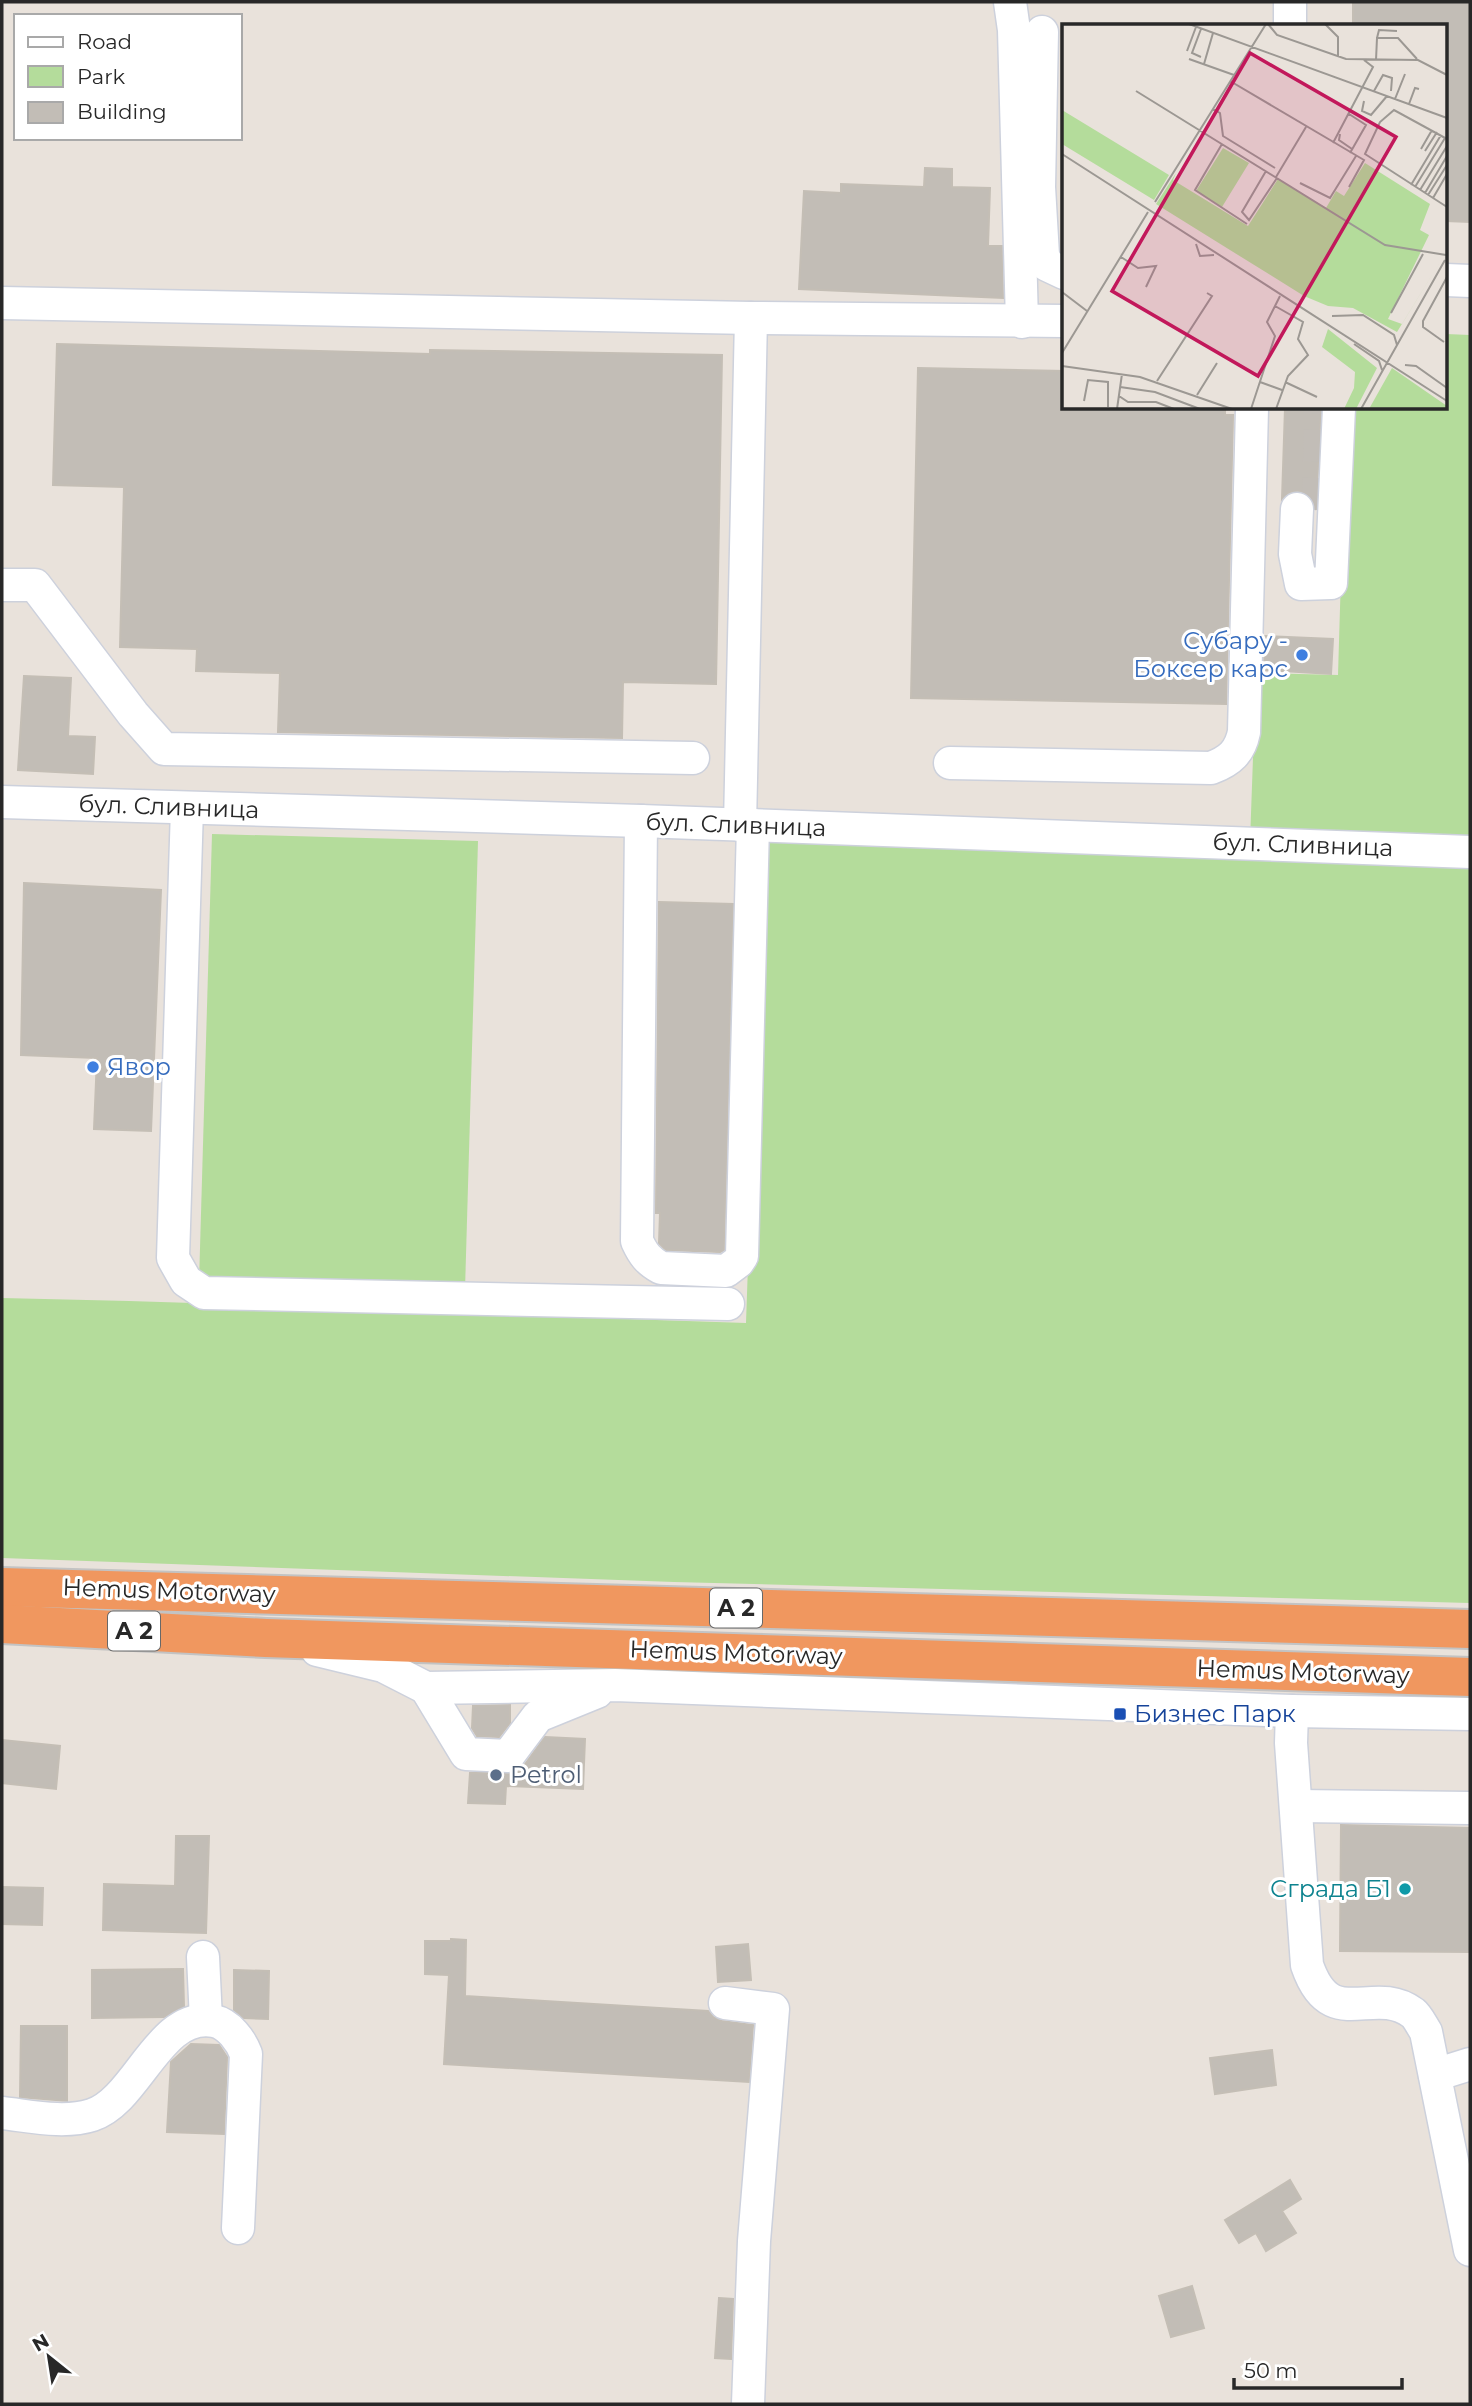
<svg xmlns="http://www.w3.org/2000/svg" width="1472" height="2406" viewBox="0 0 1472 2406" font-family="Montserrat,sans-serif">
<rect width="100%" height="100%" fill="#e9e2db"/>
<g fill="#b4dc9b">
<path d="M1446,334L1470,335V1603L674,1582L2,1558V1298C250,1303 498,1315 746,1323L763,833L1250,842L1256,673L1338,675L1346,408H1446Z"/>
<polygon points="212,834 478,841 465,1290 199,1283"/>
</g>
<g fill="#c2bdb6" stroke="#c4beb5" stroke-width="2">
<polygon points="1353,2 1470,2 1470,222 1446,221 1446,26 1353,26"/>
<polygon points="925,168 952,169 952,187 990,188 988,246 1002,246 1003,298 799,289 804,191 841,193 841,184 924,187"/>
<polygon points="57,344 430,354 430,350 722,355 716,684 623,682 622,738 278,732 280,673 196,671 197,649 120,647 124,487 53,485"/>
<polygon points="918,368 1064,371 1064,408 1225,408 1225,415 1233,415 1226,704 911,698"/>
<polygon points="1285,408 1321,408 1316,510 1313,500 1306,493 1297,491 1288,493 1282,499"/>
<polygon points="1265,636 1333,639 1331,674 1264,670"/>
<polygon points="24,676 71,678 68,736 95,737 93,774 18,770"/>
<polygon points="24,883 161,890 151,1131 94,1129 97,1058 21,1055"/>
<polygon points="659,902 733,904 724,1250 720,1252 666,1250 659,1243 660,1213 656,1213"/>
<polygon points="510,1705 510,1723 499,1737 477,1736 472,1728 473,1706"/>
<polygon points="545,1737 585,1739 583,1789 506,1786 505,1804 468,1803 470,1773 515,1773 523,1767"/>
<polygon points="2,1740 60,1746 56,1789 2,1783"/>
<polygon points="1341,1825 1470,1828 1470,1952 1340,1951"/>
<polygon points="176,1836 209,1836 206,1933 103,1930 104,1884 175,1886"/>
<polygon points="2,1887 43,1888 42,1925 2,1924"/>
<polygon points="451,1939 466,1940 465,1996 708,2011 713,2017 722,2021 753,2025 749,2082 444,2064 449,1975 425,1974 425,1941 451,1941"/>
<polygon points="748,1944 751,1980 718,1982 716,1947"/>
<polygon points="183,1969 184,2007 164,2017 92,2018 92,1970"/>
<polygon points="234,1970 269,1971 268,2019 244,2018 234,2010"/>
<polygon points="21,2026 67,2026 67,2101 20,2097"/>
<polygon points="191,2044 219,2045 227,2057 224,2134 167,2132 171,2062"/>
<polygon points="1272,2050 1276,2085 1215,2094 1210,2058"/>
<polygon points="1290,2180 1301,2199 1282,2211 1296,2233 1266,2251 1256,2233 1239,2243 1225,2220"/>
<polygon points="1192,2286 1204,2328 1171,2337 1159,2296"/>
<polygon points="719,2298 733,2299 731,2359 715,2358"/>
</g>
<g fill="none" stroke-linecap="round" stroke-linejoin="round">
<polyline stroke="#c2bdb7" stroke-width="32" stroke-dasharray="32 16" stroke-linecap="butt" points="1318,510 1320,408"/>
<defs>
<g id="minor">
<polyline points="1010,2 1014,30 1022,322"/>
<polyline points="1290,26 1290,2"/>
<polyline points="1042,32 1039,187 1043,255 1047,265 1064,273"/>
<polyline points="1446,280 1470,281"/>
<polyline points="2,303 751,318 1064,321"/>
<polyline points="1297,509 1295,554 1301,584 1331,583 1339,408"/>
<polyline points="2,585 35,585 133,714 164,749 693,758"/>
<path d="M950,763L1211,768C1230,761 1240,752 1244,732L1252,408"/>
<polyline points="2,802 641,821 1470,852"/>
<polyline points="187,808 173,1258 186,1281 204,1293 728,1304"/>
<path d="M641,821L637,1241C643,1254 648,1261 661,1268L726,1271L738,1262L742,1256L753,825"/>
<polyline points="740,825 751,318"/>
<polyline points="317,1650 383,1666 426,1688 615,1685 1292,1711 1470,1714"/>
<polyline points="426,1688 466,1754 508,1756 538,1716 597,1692"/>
<path d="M1292,1711L1291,1743L1307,1965C1331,2035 1372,1983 1413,2013C1418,2017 1422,2026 1426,2032L1470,2250"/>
<polyline points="1296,1806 1470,1808"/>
<polyline points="203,1957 206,2020"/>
<polyline points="725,2003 773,2009 754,2241 748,2404"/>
<polyline points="1435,2075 1470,2064"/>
<path d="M2,2113C30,2116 64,2124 92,2115C138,2100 159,2011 214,2021C229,2024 241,2041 246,2054L238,2228"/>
</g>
<g id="highway">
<polyline points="2,1587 1470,1629"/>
<polyline points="2,1624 266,1638 1470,1677"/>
</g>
</defs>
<use href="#minor" stroke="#cdd1dc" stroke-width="35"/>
<use href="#highway" stroke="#c3c3c3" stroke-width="42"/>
<use href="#minor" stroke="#fff" stroke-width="32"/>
<use href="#highway" stroke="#f0975f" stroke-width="38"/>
</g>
<g fill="#3f7fe0" stroke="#fff" stroke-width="2.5">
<circle cx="1302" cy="655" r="7"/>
<circle cx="93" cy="1067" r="7"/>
</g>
<rect fill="#1a4fb4" stroke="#fff" stroke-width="2.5" x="1113" y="1707" width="14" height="14" rx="3.5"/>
<circle fill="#5c6f8a" stroke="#fff" stroke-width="2.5" cx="496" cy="1775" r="7"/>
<circle fill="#0f9aa8" stroke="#fff" stroke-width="2.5" cx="1405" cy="1889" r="7"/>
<g text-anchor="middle" stroke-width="6" stroke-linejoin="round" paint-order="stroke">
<g fill="#fff" stroke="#686868" stroke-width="2">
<rect x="710" y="1588.5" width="52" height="39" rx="5"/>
<rect x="108" y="1611.5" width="52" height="39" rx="5"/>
</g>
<g font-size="23" font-weight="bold" fill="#282828">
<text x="736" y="1616">A 2</text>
<text x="134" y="1639">A 2</text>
</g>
<g font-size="24" fill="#366cbe" stroke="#fff" text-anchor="end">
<text x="1288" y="649">Субару -<tspan x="1288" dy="28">Боксер карс</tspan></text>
<text x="107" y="1075" text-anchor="start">Явор</text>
</g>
<g font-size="24" fill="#282828" stroke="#fff">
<text transform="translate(169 807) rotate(2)" y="8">бул. Сливница</text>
<text transform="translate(736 825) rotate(2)" y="8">бул. Сливница</text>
<text transform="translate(1303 845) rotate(2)" y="8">бул. Сливница</text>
<text transform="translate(169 1591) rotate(2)" y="8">Hemus Motorway</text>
<text transform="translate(736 1653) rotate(2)" y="8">Hemus Motorway</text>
<text transform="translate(1303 1672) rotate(2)" y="8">Hemus Motorway</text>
</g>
<g font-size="24" fill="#164399" stroke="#fff" text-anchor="start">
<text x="1134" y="1722">Бизнес Парк</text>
</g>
<g font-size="24" fill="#4e5e75" stroke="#fff" text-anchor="start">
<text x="510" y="1783">Petrol</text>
</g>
<g font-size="24" fill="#0d838f" stroke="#fff" text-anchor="end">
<text x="1391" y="1897">Сграда Б1</text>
</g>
</g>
<g transform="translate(1062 24)">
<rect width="385" height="385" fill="#e9e2db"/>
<path d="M0,86L107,151L92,176L0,120ZM161,124L187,139L160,183L134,167ZM303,139L368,180L358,206L367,211L326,295L340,300L379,236L335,308L291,284L266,282L242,272L94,180L114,149L111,156L186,202L216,155L264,184L274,167L282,172ZM266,305L315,344L294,385H282L292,364L293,348L260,323ZM330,344L385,382V385H307Z" fill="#b4dc9b"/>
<path fill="none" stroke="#9c9893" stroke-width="2" d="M127,0L385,94M206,0L215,11L284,35L356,36L385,51M263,0L276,13V32M315,14L317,6L335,7M125,27L134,3M139,33L130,29L139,5M127,35L172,51M314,36L315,14H336L355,35M142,40L151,9M168,57L302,136L287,163M74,67L323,221L384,231M312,67L321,51L330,54L329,67M333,75L343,50M302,77L300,87L309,91L325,72M347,80L353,64L357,65M151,85L158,89L161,112L213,144M287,90L304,101L288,129M278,110L277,116L290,125M385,115L332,86L318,98L303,130L385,183M271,119L311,43L302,36M160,120L133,166L185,200M359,125L370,106M363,127L375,108M0,130L385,377M204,147L180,188L187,196L215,154M214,153L244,103M238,159L268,174L294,132M349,161L379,111M353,163L383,114M358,166L385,122M363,169L385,132M366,171L385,141M371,174L385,150M93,178L204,0M134,220L138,232L152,231M59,233L76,244L94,242L84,263M0,268L25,287M213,282L241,298L236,315L246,331L226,352L214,385M329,289L361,230M270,292L301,291L332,311L335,321M382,318L361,303V297L385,253M292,320L317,337L320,346M0,329L86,188M343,341L354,342L385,364M0,342L78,353L170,385M95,357L150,272L145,269M198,358L220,366M223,358L255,373M58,363L93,368L138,385M135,371L155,339M57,372L66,378H94L112,385M22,377L26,356L46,358V383M55,385L60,350M189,385L213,312L205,298L218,272M299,385L383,236"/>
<path fill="#c2185b" fill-opacity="0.15" stroke="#c2185b" stroke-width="3.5" d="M188,29L334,113L196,352L50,267Z"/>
<rect width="385" height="385" fill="none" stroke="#282828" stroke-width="3.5"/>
</g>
<rect width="1472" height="2406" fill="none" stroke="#282828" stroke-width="7"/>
<rect x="14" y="14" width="228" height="126" fill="#ffffff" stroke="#a9a9a9" stroke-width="2"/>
<rect x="28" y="37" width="35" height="10" fill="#ffffff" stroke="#a9a9a9" stroke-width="2"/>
<text x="77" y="49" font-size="21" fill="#282828">Road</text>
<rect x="28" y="66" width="35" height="21" fill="#b4dc9b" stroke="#a9a9a9" stroke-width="2"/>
<text x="77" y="84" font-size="21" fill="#282828">Park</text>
<rect x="28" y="102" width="35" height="21" fill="#c2bdb6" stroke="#a9a9a9" stroke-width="2"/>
<text x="77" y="119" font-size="21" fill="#282828">Building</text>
<g transform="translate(49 2357) rotate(330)" stroke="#ffffff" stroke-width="5" paint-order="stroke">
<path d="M0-5L12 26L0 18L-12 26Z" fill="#282828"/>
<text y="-10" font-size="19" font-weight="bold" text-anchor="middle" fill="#282828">N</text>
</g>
<path d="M1234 2378v10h168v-10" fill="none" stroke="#282828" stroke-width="3.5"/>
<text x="1244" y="2378" font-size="21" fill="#282828" stroke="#ffffff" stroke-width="5" paint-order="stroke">50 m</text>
</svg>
